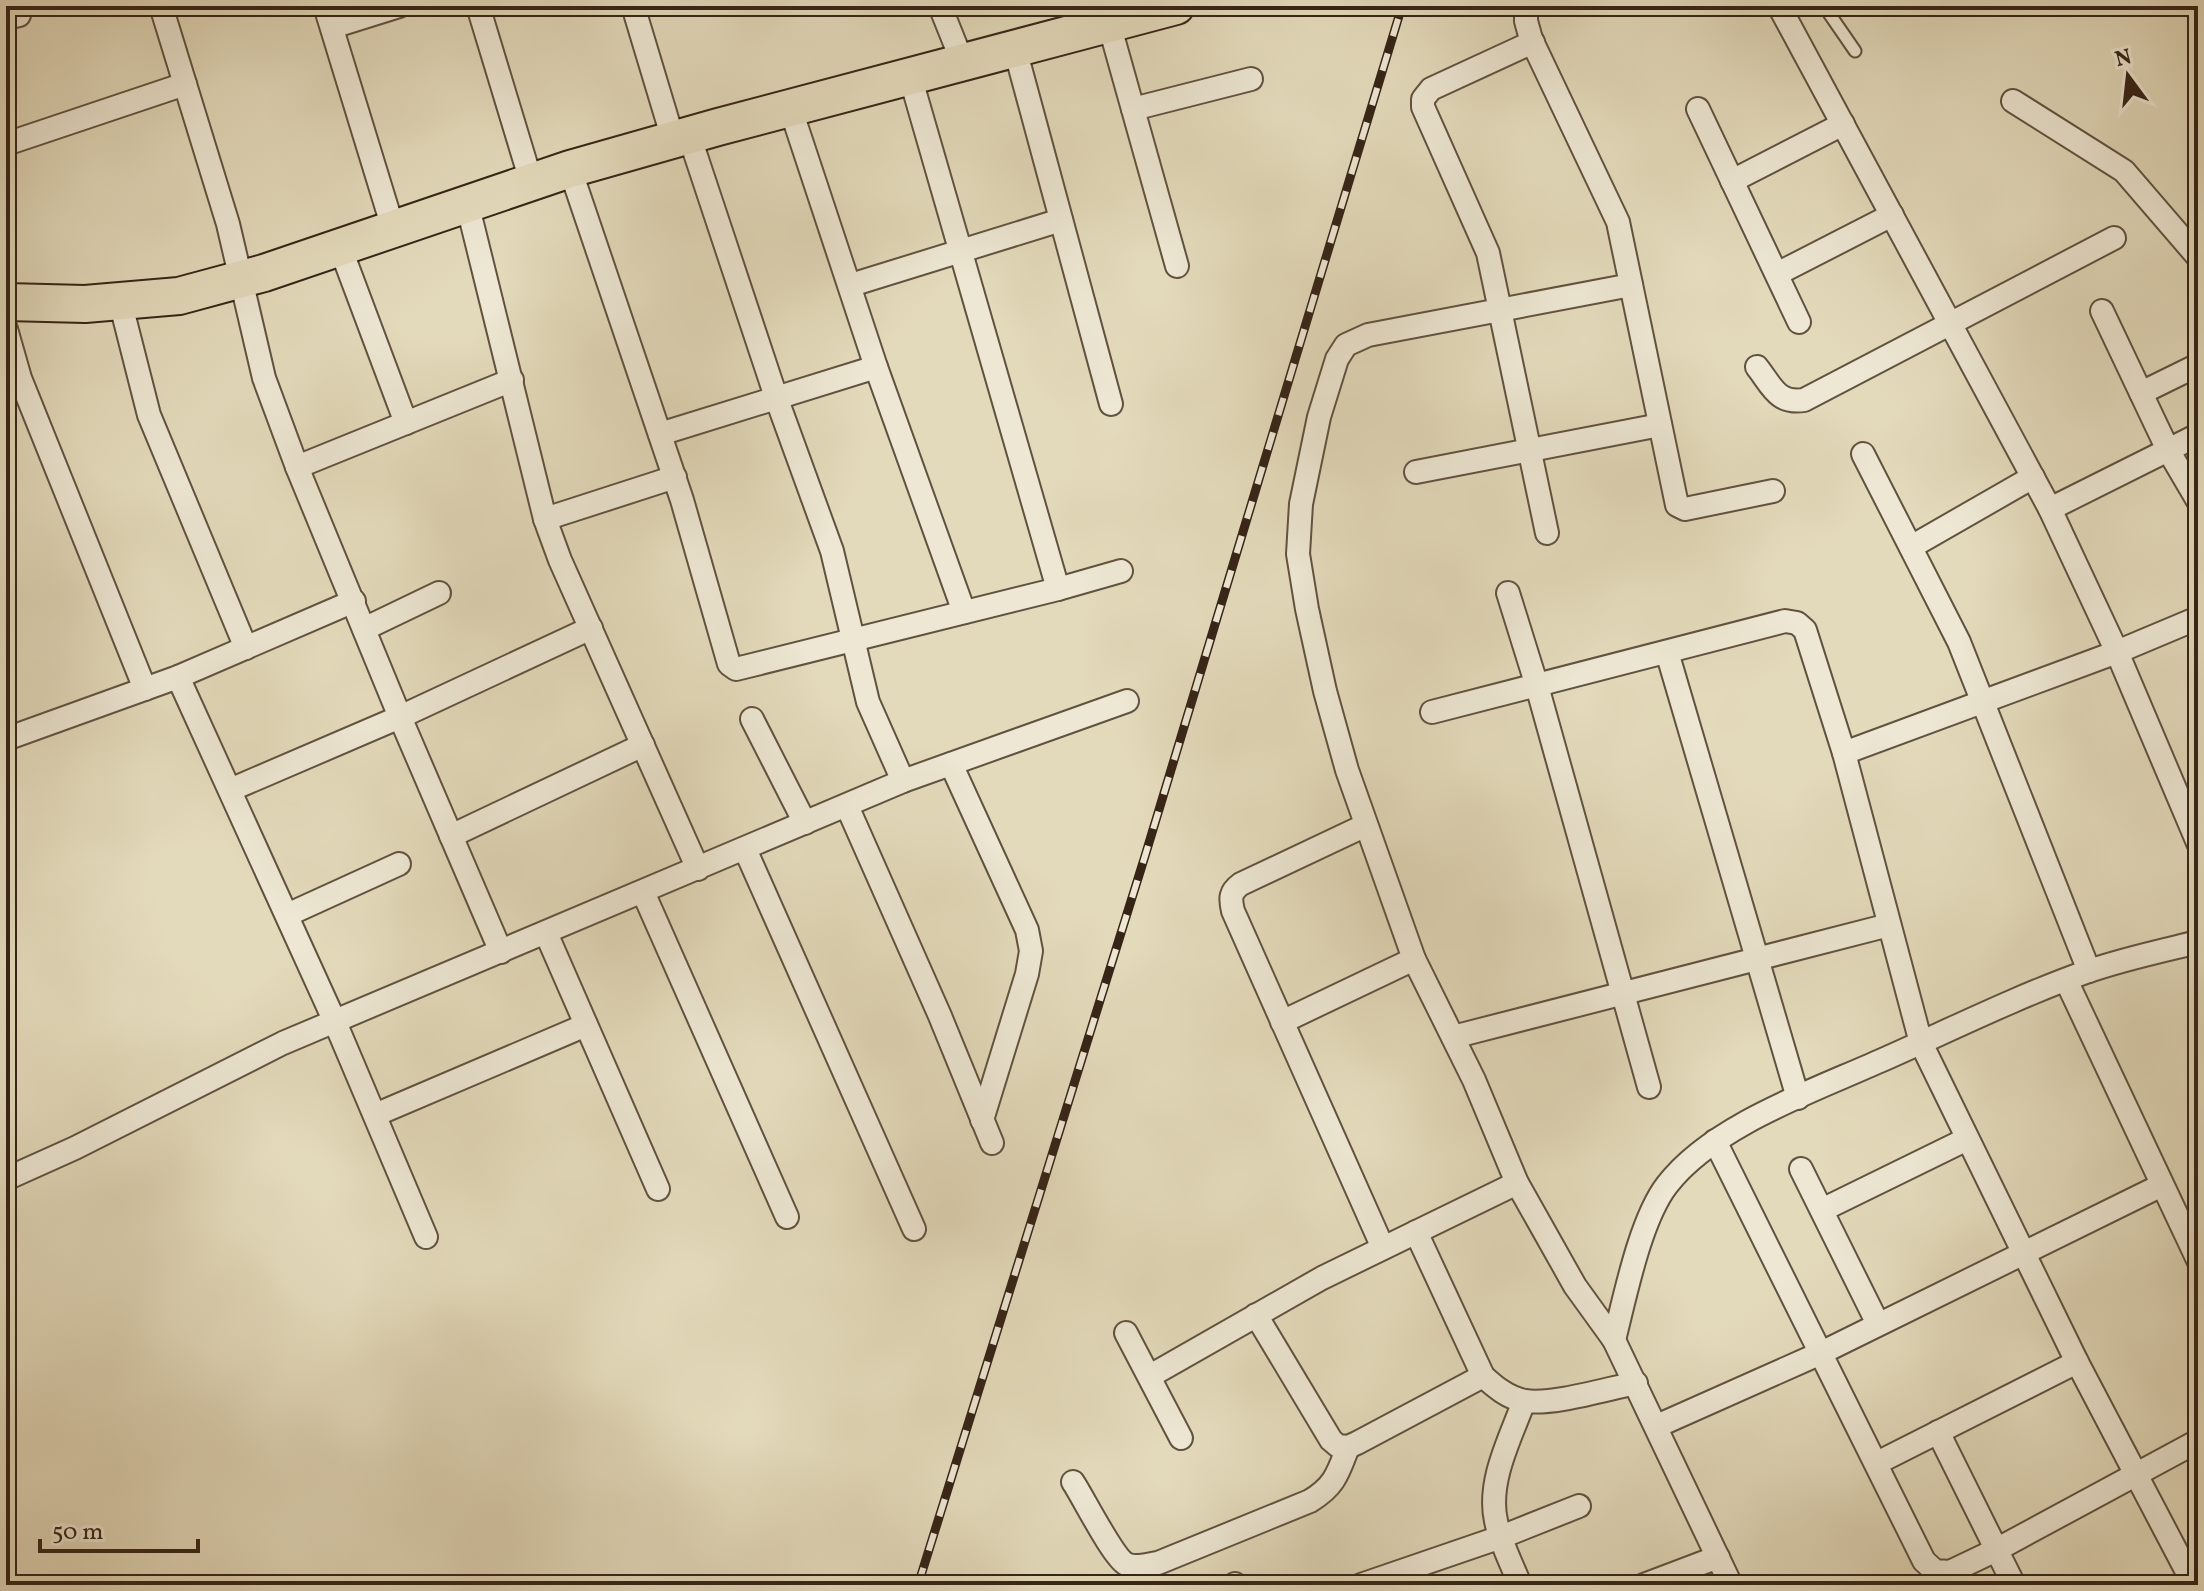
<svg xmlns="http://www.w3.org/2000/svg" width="2204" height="1591" viewBox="0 0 2204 1591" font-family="Vollkorn,serif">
<rect width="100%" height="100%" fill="#e3dabb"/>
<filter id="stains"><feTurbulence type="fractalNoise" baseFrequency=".0025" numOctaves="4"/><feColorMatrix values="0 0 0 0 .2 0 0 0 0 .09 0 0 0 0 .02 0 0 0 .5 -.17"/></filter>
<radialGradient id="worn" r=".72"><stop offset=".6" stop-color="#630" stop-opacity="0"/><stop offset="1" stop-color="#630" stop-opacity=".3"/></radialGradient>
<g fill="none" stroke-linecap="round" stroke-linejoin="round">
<defs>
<polyline id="service" points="1824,6 1855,51"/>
<g id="minor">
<polyline points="161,6 228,224 264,378 297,467 400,717 501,952"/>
<polyline points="325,6 393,228"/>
<polyline points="478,6 531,181"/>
<polyline points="633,6 673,139"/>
<polyline points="940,6 962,61"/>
<polyline points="1104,6 1177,266"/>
<polyline points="1526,6 1526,21 1531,39 1618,222 1677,505 1685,509 1773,491"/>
<polyline points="1779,6 2050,509 2117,652 2198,843"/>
<polyline points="6,18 19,15"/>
<polyline points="332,27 399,6"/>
<polyline points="1533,42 1431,89 1423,99 1423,107 1488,253 1547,533"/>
<polyline points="1015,49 1111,404"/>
<polyline points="910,76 1058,589"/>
<polyline points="2013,101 2124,171 2198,257"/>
<polyline points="790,107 876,367 964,612"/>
<polyline points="1133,109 1251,79"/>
<polyline points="1698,109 1799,322"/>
<polyline points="689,135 776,397 832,551 868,702 903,781"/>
<polyline points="6,144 185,84"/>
<polyline points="570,169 682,500 729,664 736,669 1058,589 1121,571"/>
<polyline points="1732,181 1843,124"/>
<polyline points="467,203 545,519 560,560 698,869"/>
<polyline points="340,247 406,423"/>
<polyline points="1777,274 1892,215"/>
<polyline points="851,285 1061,220"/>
<polyline points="1631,285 1368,335 1346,345 1337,359 1319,417 1301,504 1298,554 1307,609 1325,691 1347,770 1414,959 1474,1080 1517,1183 1575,1286 1614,1340 1731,1585"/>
<polyline points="120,301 149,415 246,648"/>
<polyline points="2102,311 2168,450 2198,501"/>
<polyline points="6,329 20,378 145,689"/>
<path d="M1757,367C1772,386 1777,404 1804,400L2114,238"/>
<polyline points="2141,393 2198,365"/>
<polyline points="660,434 876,367"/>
<polyline points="1863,454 1959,642 2089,971"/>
<polyline points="297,467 512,380"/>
<polyline points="1416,472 1660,425"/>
<polyline points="2050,509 2198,435"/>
<polyline points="545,519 675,477"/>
<polyline points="1911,547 2033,477"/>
<polyline points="1508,593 1537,686 1649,1087"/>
<polyline points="364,629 439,593"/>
<polyline points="1667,652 1798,1098"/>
<polyline points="178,677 335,1022 426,1237"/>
<polyline points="1432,712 1785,621 1797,623 1805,630 1844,753 1921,1043 2077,1362 2194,1585"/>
<polyline points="752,719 805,823"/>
<polyline points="6,739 178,677 354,601"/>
<polyline points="1844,753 2117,652 2198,618"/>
<polyline points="951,764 1027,930 1031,951 1027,974 982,1120"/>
<polyline points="230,790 400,717 591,628"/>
<polyline points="847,806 940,1016 992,1143"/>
<path d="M1366,825L1241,884C1230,892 1230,898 1233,911L1383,1248"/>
<polyline points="451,836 643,745"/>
<polyline points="745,849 914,1229"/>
<polyline points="643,892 787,1217"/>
<polyline points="287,915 399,864"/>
<polyline points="546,933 658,1189"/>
<polyline points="2066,980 2198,1260"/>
<polyline points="1282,1022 1414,959"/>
<polyline points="1453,1037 1889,925"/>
<polyline points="375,1115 586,1025"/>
<polyline points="1715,1141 1924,1561 1935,1571 1950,1572 1996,1550 2198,1441"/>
<polyline points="1801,1169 1878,1324"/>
<polyline points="6,1179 75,1148 283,1043 903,781 1127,701"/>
<polyline points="1822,1210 1967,1139"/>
<path d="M1416,1232L1483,1376C1495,1387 1508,1398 1525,1401C1554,1405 1606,1389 1636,1383"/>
<polyline points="1256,1315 1331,1440 1338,1446 1348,1447 1357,1443 1483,1376"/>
<polyline points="1126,1333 1181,1438"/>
<path d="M1614,1340C1625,1297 1640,1220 1667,1185C1712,1126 1813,1091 1880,1061C1948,1031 2016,997 2086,972C2123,959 2161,951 2198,942"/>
<polyline points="1150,1376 1322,1278 1517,1183"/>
<polyline points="1657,1426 1821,1353 2162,1185"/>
<polyline points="1938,1432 2014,1585"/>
<polyline points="1877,1463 2077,1362"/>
<path d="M1073,1482C1083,1497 1113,1557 1126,1564C1135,1569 1149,1564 1158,1563L1310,1501C1335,1486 1338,1473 1348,1447"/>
<polyline points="1235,1584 1235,1585"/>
<polyline points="1361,1585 1501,1537 1579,1506"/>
<path d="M1520,1585C1512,1564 1500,1542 1496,1521C1487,1481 1511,1437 1524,1401"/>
<polyline points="1644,1585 1718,1557"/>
</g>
<polyline id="primary" points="6,302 85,304 179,296 264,273 570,169 718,127 1176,6"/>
</defs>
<use href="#service" stroke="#615240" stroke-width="15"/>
<use href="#minor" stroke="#615240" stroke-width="26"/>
<use href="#primary" stroke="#362417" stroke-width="40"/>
<use href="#service" stroke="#ede7d3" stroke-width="11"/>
<use href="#minor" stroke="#ede7d3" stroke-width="22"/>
<use href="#primary" stroke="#e3dabb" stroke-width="36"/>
<defs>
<polyline id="rail" points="918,1585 1145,856 1402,6"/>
</defs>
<use href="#rail" stroke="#362417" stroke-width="9"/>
<use href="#rail" stroke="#ede7d3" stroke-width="6" stroke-dasharray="18" stroke-linecap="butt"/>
</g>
<rect width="2204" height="1591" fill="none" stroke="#e3dabb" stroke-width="32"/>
<rect x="8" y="8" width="2188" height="1575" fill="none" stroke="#362417" stroke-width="4"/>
<rect x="16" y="16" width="2172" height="1559" fill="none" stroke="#362417" stroke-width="2"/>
<g transform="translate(2128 76) rotate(345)" stroke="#ede7d3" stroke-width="6" paint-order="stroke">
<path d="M0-6L14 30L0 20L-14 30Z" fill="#362417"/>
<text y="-12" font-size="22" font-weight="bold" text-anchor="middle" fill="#362417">N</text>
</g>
<path d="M40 1539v12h158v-12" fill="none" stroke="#362417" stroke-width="4"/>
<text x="52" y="1539" font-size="24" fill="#362417" stroke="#ede7d3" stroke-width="6" paint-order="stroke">50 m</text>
<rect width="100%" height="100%" filter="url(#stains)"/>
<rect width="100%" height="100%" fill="url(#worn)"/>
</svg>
